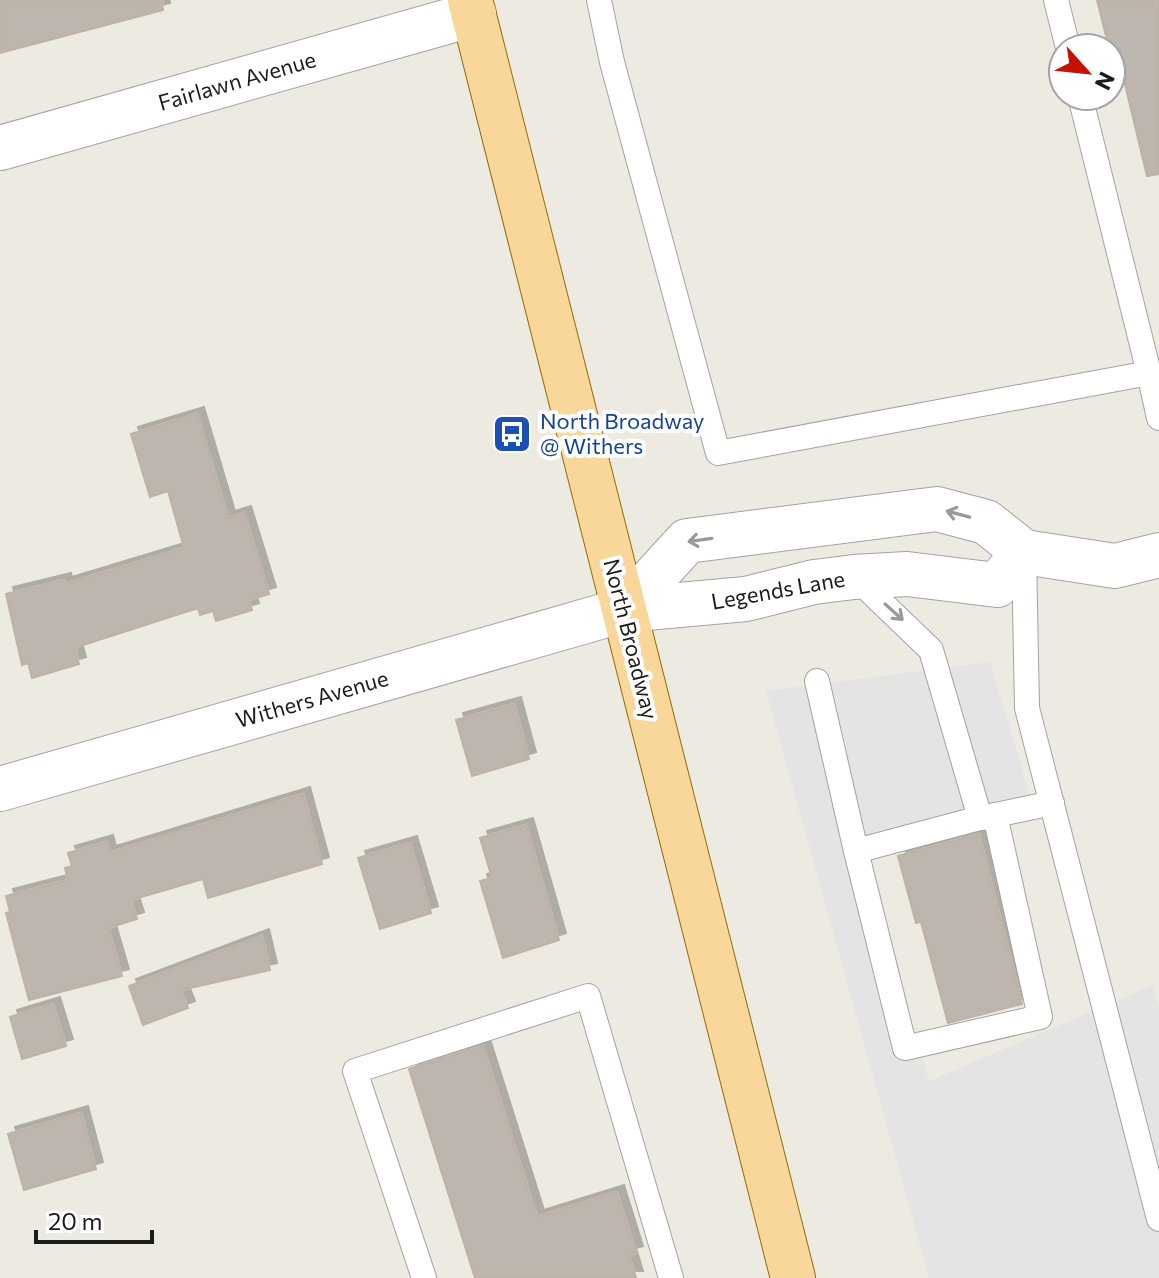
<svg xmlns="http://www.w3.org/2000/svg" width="1159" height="1278" viewBox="0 0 1159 1278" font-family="Commissioner,sans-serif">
<defs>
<filter id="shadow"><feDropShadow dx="7" dy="-7" stdDeviation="0" flood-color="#0004"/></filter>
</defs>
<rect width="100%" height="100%" fill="#edeae1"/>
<polygon fill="#e4e4e4" points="990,662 1034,808 860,853 929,1081 1153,985 1159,1007 1159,1278 929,1278 766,691"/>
<g fill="#bdb6ae" stroke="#beb2a4" stroke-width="2" filter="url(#shadow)">
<polygon points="0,0 162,0 163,10 0,53"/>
<polygon points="1097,0 1159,0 1159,174 1147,176 1117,51 1111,53 1109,48"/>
<polygon points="197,414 228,518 244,513 269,594 249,600 252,610 216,621 213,611 200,615 198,608 80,646 75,649 79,664 32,678 28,663 22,665 6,594 64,580 65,584 184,548 168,491 150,497 131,434"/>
<polygon points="514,704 529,759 472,776 456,720"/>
<polygon points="303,794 322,864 208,898 203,879 131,900 137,919 108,928 122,976 29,1000 6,913 10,912 6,896 68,880 65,868 72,866 68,853 106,842 109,853"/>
<polygon points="526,825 559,940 503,958 480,881 492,878 480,838"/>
<polygon points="979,834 1022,1004 948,1023 921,922 916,923 898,856"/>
<polygon points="410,843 431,913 380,929 358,858"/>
<polygon points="262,936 270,970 181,990 188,1008 143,1025 129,986"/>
<polygon points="53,1004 66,1046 22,1059 10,1017"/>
<polygon points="483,1046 537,1217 617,1192 636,1253 629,1255 636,1278 475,1278 409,1069"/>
<polygon points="81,1113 96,1169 24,1190 8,1134"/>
</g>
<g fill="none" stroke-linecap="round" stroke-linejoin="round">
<defs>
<g id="lane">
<polyline points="599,0 612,62 718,453 1149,373 1159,418"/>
<polyline points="1056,0 1068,48"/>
<polyline points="1080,96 1149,373"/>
<polyline points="1024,555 1027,708 1159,1219"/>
<polyline points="817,681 856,851 980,818 931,650 856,578"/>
<polyline points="982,818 1052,803"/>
<polyline points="856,851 905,1048 1040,1017 995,815"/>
<polyline points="424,1278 355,1071 588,996 671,1278"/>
</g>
<g id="street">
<polyline points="0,148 474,14"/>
<polyline points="624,610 687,541 937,509 986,522 1024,552 1115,566 1159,555"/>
<polyline points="0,789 624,610 746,599 814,582 854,577 907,574 997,585 1024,552"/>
</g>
<polyline id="primary" points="470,0 793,1278"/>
</defs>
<use href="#lane" stroke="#a3a3a3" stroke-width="26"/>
<use href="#street" stroke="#a3a3a3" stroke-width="46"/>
<use href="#primary" stroke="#906c03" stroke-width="46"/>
<use href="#lane" stroke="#fff" stroke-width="24"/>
<use href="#street" stroke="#fff" stroke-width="44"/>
<use href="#primary" stroke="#f9d79a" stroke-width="44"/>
</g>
<defs><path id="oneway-shaft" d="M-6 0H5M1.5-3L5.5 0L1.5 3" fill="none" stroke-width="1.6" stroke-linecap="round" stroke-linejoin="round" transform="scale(2)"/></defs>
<g stroke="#999">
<use href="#oneway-shaft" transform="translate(958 514) rotate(-165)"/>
<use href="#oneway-shaft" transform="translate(700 540) rotate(172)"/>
<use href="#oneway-shaft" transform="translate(894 612) rotate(42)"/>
</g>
<defs>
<symbol id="bus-square" viewBox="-11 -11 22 22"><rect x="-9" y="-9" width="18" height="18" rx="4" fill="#1a4fb4" stroke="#fff"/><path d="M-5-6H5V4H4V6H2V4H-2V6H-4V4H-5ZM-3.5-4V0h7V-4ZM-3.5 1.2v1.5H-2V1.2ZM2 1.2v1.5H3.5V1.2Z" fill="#fff"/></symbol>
</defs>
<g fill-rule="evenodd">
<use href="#bus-square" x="490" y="412" width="44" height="44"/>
</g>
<g text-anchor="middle" stroke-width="8" stroke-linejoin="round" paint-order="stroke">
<g font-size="22" fill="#1c1c1c" stroke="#fff">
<text transform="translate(237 81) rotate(-16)" y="8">Fairlawn Avenue</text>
<text transform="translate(778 590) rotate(-10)" y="8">Legends Lane</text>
<text transform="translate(631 639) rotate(76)" y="8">North Broadway</text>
<text transform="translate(312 699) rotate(-16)" y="8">Withers Avenue</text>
</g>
<g font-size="22" fill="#164399" stroke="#fff" text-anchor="start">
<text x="540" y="429">North Broadway<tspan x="540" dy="25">@ Withers</tspan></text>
</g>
</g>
<g transform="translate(1087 72) rotate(117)"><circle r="38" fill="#ffffff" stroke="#a4a4a4" stroke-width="2"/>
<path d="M0-6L14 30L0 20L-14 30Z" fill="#c31204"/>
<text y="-12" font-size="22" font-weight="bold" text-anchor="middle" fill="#1c1c1c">N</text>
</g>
<path d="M36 1230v12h116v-12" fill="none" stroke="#1c1c1c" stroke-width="4"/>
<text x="48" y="1230" font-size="24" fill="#1c1c1c" stroke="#ffffff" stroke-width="6" paint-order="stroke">20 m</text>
</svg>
